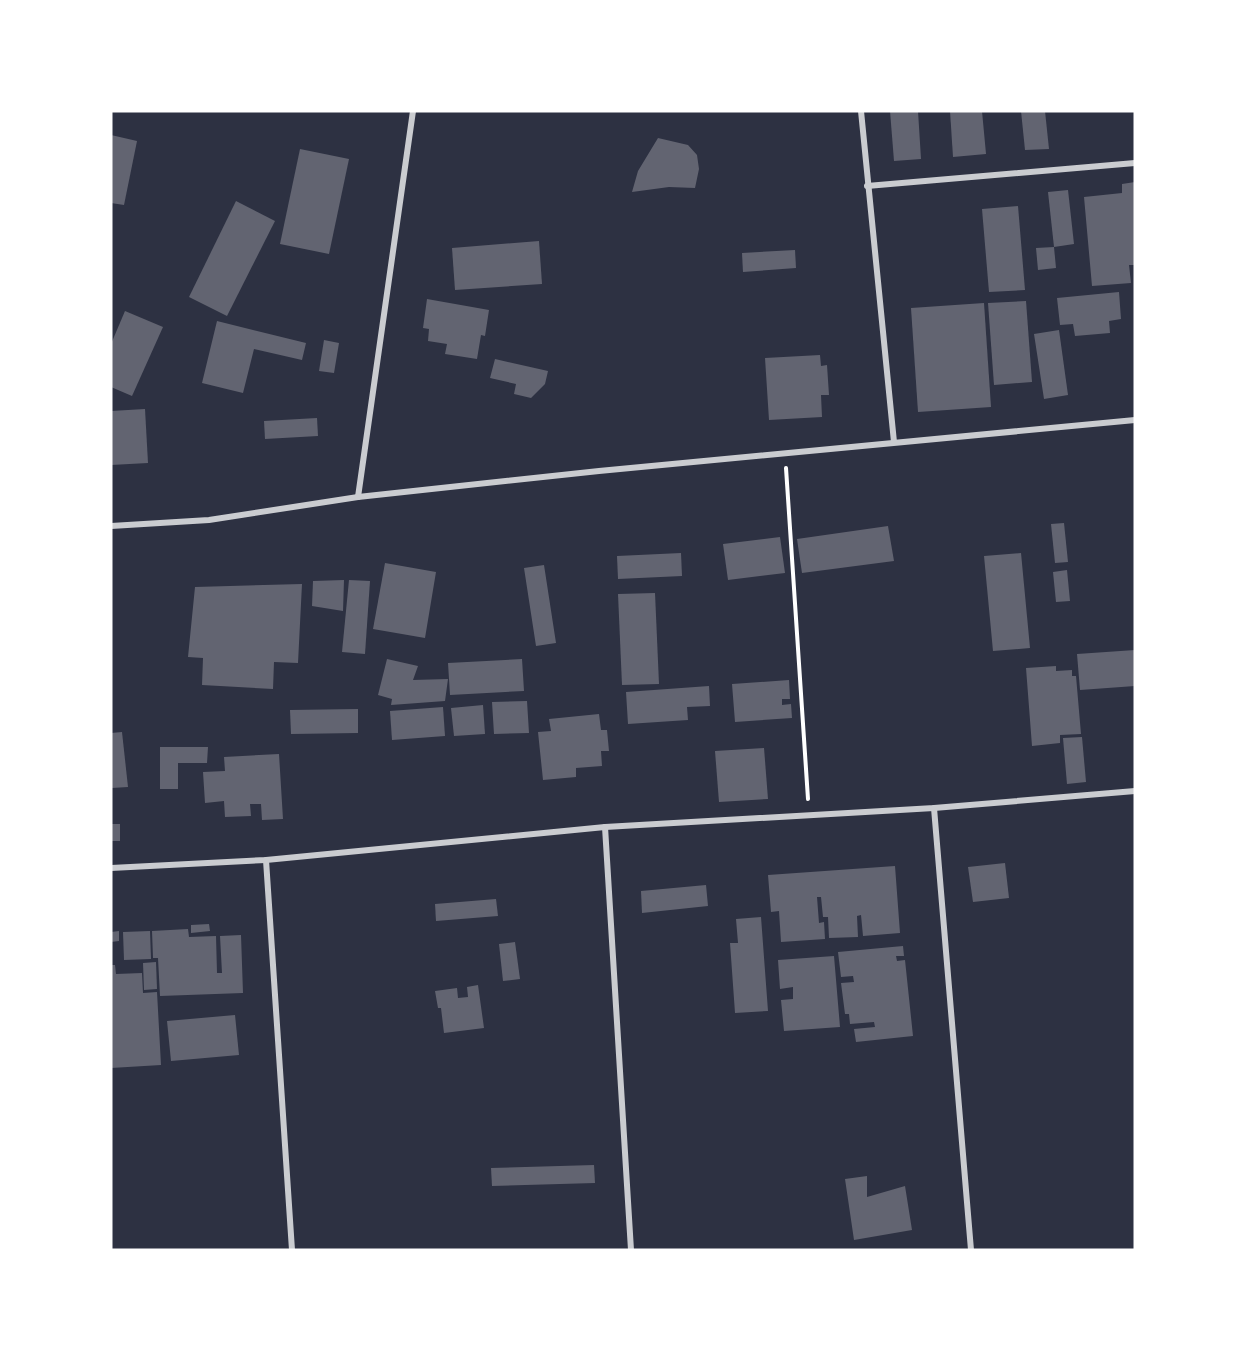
<svg xmlns="http://www.w3.org/2000/svg" width="1246" height="1361" viewBox="0 0 1246 1361" font-family="'IBM Plex Sans',sans-serif">
<rect width="100%" height="100%" fill="#2d3142"/>
<g fill="#626471">
<polygon points="890,111 918,111 921,159 894,161"/>
<polygon points="950,111 982,111 986,154 953,157"/>
<polygon points="1021,111 1045,111 1049,149 1025,150"/>
<polygon points="111,135 137,141 124,205 111,203"/>
<polygon points="658,138 688,145 697,155 699,169 695,188 669,187 632,192 638,171"/>
<polygon points="300,149 349,159 329,254 280,244"/>
<polygon points="1135,182 1135,265 1129,265 1131,283 1092,286 1084,197 1122,193 1122,184"/>
<polygon points="1068,190 1074,244 1054,247 1048,192"/>
<polygon points="236,201 275,221 227,316 189,297"/>
<polygon points="1018,206 1025,290 989,292 982,209"/>
<polygon points="539,241 542,284 455,290 452,248"/>
<polygon points="1054,247 1056,268 1038,270 1036,248"/>
<polygon points="795,250 796,268 743,272 742,253"/>
<polygon points="1119,292 1121,319 1109,321 1110,333 1075,336 1073,324 1060,325 1057,298"/>
<polygon points="427,299 489,310 485,336 481,335 477,359 445,354 447,344 428,341 429,329 423,328"/>
<polygon points="1026,301 1032,382 994,385 988,303"/>
<polygon points="984,303 991,407 918,412 911,308"/>
<polygon points="125,311 163,327 132,396 111,387 111,344"/>
<polygon points="217,321 306,343 302,360 254,349 243,393 202,383"/>
<polygon points="1059,330 1068,395 1044,399 1034,334"/>
<polygon points="324,340 339,343 334,373 319,371"/>
<polygon points="820,355 821,366 827,365 829,395 821,395 822,417 769,420 765,358"/>
<polygon points="495,359 548,371 545,384 531,398 514,394 516,384 490,378"/>
<polygon points="145,409 148,463 111,465 111,411"/>
<polygon points="317,418 318,436 265,439 264,421"/>
<polygon points="1064,523 1068,562 1055,563 1051,524"/>
<polygon points="888,526 894,561 802,573 797,539"/>
<polygon points="780,537 785,573 728,580 723,544"/>
<polygon points="681,553 682,576 618,579 617,556"/>
<polygon points="1021,553 1030,648 993,651 984,556"/>
<polygon points="385,563 436,572 425,638 373,629"/>
<polygon points="544,565 556,643 536,646 524,568"/>
<polygon points="1067,570 1070,601 1056,602 1053,572"/>
<polygon points="344,580 343,611 312,606 313,581"/>
<polygon points="349,580 370,581 365,654 342,652"/>
<polygon points="302,584 298,663 274,662 273,689 202,685 203,658 188,657 195,587"/>
<polygon points="655,593 659,684 622,685 618,594"/>
<polygon points="1135,650 1135,686 1080,690 1077,654"/>
<polygon points="387,659 418,666 413,680 448,679 445,701 391,705 392,699 378,695"/>
<polygon points="522,659 524,691 450,695 448,663"/>
<polygon points="1056,666 1056,671 1072,670 1072,676 1076,676 1081,734 1060,735 1060,743 1032,746 1026,668"/>
<polygon points="789,680 790,699 782,699 782,705 791,704 792,718 735,722 732,684"/>
<polygon points="709,686 710,706 687,707 688,720 628,724 626,692"/>
<polygon points="527,701 529,733 494,734 492,702"/>
<polygon points="483,705 485,734 454,736 451,708"/>
<polygon points="443,707 445,736 392,740 390,711"/>
<polygon points="358,709 358,733 291,734 290,710"/>
<polygon points="599,714 601,730 607,730 609,751 601,751 602,766 576,768 576,777 543,780 538,732 551,731 549,719"/>
<polygon points="122,732 128,787 112,788 111,733"/>
<polygon points="1082,737 1086,782 1067,784 1063,738"/>
<polygon points="160,747 208,747 207,763 178,763 178,789 160,789"/>
<polygon points="764,748 768,799 719,802 715,751"/>
<polygon points="279,754 283,819 262,820 261,804 250,804 251,816 225,817 224,801 205,803 203,772 225,771 224,757"/>
<rect x="111" y="824" width="9" height="17"/>
<polygon points="1005,863 1009,898 973,902 968,867"/>
<polygon points="895,866 900,933 863,936 861,915 857,916 858,937 829,938 828,917 823,917 821,897 817,897 819,923 824,922 825,939 781,942 779,911 771,912 768,875"/>
<polygon points="706,885 708,906 642,913 641,891"/>
<polygon points="496,899 498,916 436,921 435,904"/>
<polygon points="761,917 768,1011 735,1013 730,943 738,943 736,919"/>
<polygon points="209,924 210,931 191,933 191,925"/>
<polygon points="188,929 189,937 216,936 217,973 222,973 220,936 241,935 243,993 160,996 158,958 153,958 152,931"/>
<polygon points="119,931 119,941 111,942 111,932"/>
<polygon points="150,931 151,959 124,960 123,932"/>
<polygon points="515,942 520,979 503,981 499,944"/>
<polygon points="903,946 904,956 896,956 897,961 905,960 913,1036 856,1042 854,1029 875,1027 874,1022 850,1024 849,1014 845,1014 841,983 854,982 853,976 841,977 838,952"/>
<polygon points="834,956 840,1027 784,1031 781,1000 793,999 793,987 780,989 778,960"/>
<polygon points="156,962 157,989 144,990 143,963"/>
<polygon points="111,965 115,965 116,974 142,973 143,993 157,992 161,1065 111,1068"/>
<polygon points="478,985 484,1028 444,1033 441,1008 438,1008 435,991 457,988 458,998 468,997 467,987"/>
<polygon points="235,1015 239,1055 171,1061 167,1021"/>
<polygon points="594,1165 595,1183 492,1186 491,1168"/>
<polygon points="867,1176 867,1197 905,1186 912,1230 854,1240 845,1179"/>
</g>
<g fill="none" stroke-linecap="round" stroke-linejoin="round">
<polyline stroke="#fff" stroke-width="4" points="786,468 808,799"/>
<g stroke="#caccd0" stroke-width="6">
<polyline points="861,111 894,442"/>
<polyline points="867,186 1135,163"/>
<polyline points="358,497 413,111"/>
<polyline points="111,526 209,520 358,497 599,471 1135,420"/>
<polyline points="934,808 971,1250"/>
<polyline points="605,827 631,1250"/>
<polyline points="266,860 292,1250"/>
<polyline points="111,868 266,860 605,827 934,808 1135,791"/>
</g>
</g>
<rect width="1246" height="1361" fill="none" stroke="#ffffff" stroke-width="225"/>
</svg>
